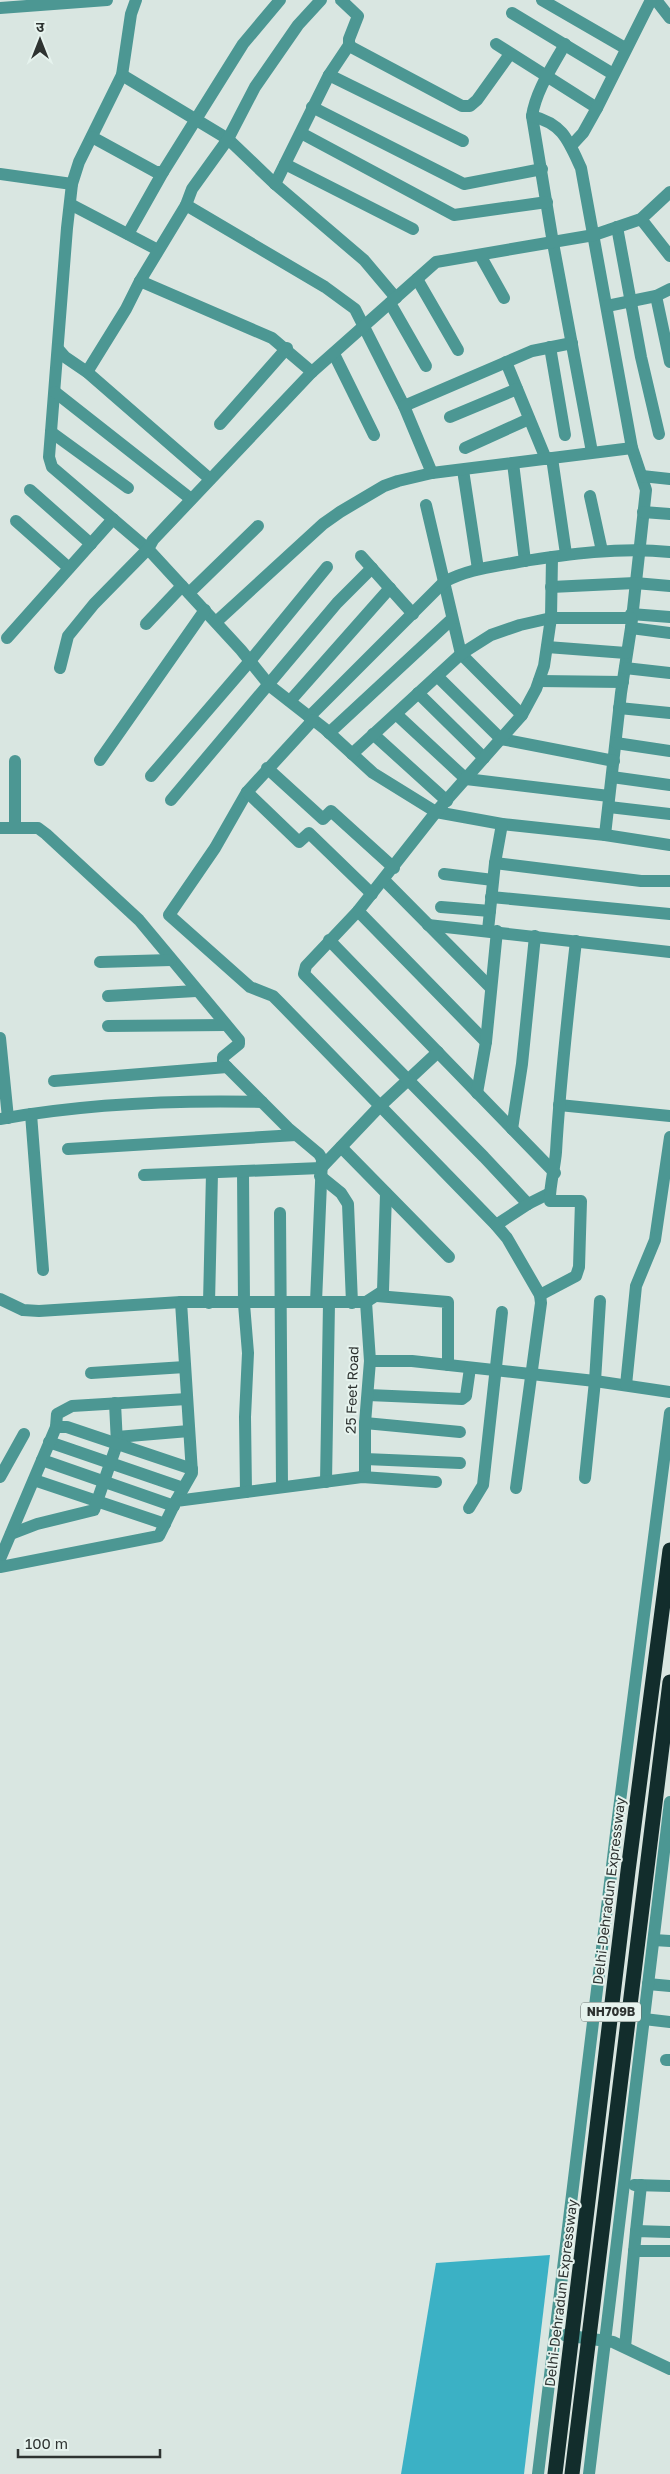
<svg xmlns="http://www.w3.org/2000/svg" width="670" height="2474" viewBox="0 0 670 2474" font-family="'Golos Text','Noto Sans Devanagari',sans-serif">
<rect width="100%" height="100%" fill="#d9e6e1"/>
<polygon fill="#3bb1c5" points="550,2255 524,2474 401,2474 436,2263"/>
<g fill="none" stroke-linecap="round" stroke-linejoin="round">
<g stroke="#4c9793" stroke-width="12">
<polyline points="136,0 131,14 122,75 79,162 72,184 67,228 49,457 52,467 148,549 241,650 270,686 325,729 373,773 436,812 502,824 605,835 670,845"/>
<polyline points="341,0 358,16 349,39 349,45 353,48 462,106 470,106 477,100 510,54"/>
<polyline points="542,0 625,48"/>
<polyline points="656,0 670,18"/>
<polyline points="0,8 107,0"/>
<polyline points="512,13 613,74"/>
<polyline points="496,44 597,108"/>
<path d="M565,44C553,66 536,90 532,116L553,243L592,452"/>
<polyline points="122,75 228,139 275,184 364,260 396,298"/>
<polyline points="329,75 463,141"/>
<polyline points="312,107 464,184 542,169"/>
<path d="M532,116C563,124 568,140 581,168L632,448L646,490L631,628L621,693L605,835"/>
<polyline points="301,133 454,215 547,202"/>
<polyline points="92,137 156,172 163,172 243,44 280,0"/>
<polyline points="571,146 583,133 597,108 651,0"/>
<polyline points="285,164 413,229"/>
<polyline points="0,174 72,184"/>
<polyline points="275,184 329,75 349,45"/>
<polyline points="70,204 158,250"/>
<polyline points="186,205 325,287 355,309 404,406 432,473"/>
<polyline points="641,219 670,256"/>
<polyline points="617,227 641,357 659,434"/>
<polyline points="128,234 163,172"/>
<polyline points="480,255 504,298"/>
<polyline points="417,279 458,350"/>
<polyline points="656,296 670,362"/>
<polyline points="390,303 426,366"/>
<polyline points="607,306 656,296 670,289"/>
<polyline points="550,347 565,435"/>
<polyline points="58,349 65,357 87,372 210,479"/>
<polyline points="334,354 374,435"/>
<polyline points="506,362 546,459"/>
<polyline points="87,372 126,309 140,281"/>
<polyline points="312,372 272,338 140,281 186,205 192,189 228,139 255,87 298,25 321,0"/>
<polyline points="55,392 191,499"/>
<polyline points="404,406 532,351 572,343"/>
<polyline points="450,417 517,389"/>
<polyline points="220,424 287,348"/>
<polyline points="51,432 128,488"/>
<polyline points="465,448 529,419"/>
<polyline points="552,458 566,554"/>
<polyline points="513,463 525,561"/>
<polyline points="463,470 478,569"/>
<polyline points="642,476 670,479"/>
<polyline points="30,490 91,544"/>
<polyline points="590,496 602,551"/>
<polyline points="426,505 461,654 522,715"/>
<polyline points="643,512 670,514"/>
<polyline points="16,521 69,568"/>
<polyline points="361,556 413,614"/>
<polyline points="551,587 635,583 670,586"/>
<polyline points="189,593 258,526"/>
<polyline points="631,614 670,617"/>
<polyline points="216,622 323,524 340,512 384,486 398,481 432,473 632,448"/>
<polyline points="146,624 182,586"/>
<polyline points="631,628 670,633"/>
<polyline points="7,638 113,519"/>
<polyline points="547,647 626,653"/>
<polyline points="60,668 68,636 94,604 148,549 153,540 312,372 436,262 594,235 641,219 670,192"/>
<polyline points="625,668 670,673"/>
<polyline points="437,676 501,739 614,761"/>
<polyline points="539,681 623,682"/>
<polyline points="418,693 484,758"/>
<polyline points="290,701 390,588"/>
<polyline points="619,708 670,713"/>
<polyline points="396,714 466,779 609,796"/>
<path d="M309,717L444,582C468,569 492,567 518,562C568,554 619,547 670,552"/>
<polyline points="313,720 247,792 215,848 169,915 250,987 273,996 280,1003 496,1225 507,1238 540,1295 541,1303 516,1488"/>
<polyline points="329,733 452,619"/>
<polyline points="373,734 447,801"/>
<polyline points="616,743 670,751"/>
<polyline points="352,754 461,654 491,635 520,625 551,618 631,618"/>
<polyline points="100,760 205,610"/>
<polyline points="15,761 15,828"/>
<polyline points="267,768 323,819 331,811 394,868"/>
<polyline points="151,776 250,661 327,567"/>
<polyline points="612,777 670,785"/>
<polyline points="247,792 299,842 309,833 372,894"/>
<polyline points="171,800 337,603 372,568"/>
<polyline points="609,807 670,814"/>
<polyline points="0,828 38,828 46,834 139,920 239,1040 239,1044 223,1057 223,1063 288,1128 319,1154 322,1159 316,1302"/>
<polyline points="495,863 641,881 670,881"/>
<polyline points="444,874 493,880"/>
<polyline points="384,880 491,988"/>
<polyline points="491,897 670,914"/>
<polyline points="441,907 490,911"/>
<polyline points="358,911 486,1042"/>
<polyline points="428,925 670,952"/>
<polyline points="488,930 495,863 502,824"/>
<polyline points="329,940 555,1173"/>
<polyline points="100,962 171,960"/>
<polyline points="108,996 196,991"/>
<polyline points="108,1026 226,1025"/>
<polyline points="0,1038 8,1118"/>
<polyline points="54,1081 227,1067"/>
<polyline points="477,1093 486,1042 497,931"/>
<polyline points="559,1105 670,1116"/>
<polyline points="31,1114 43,1270"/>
<path d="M0,1119C84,1104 176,1100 262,1102"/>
<polyline points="512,1129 522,1064 535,936"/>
<polyline points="341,1147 449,1257"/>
<polyline points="68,1149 296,1135"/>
<polyline points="243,1171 244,1304 248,1353 245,1417 246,1492"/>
<polyline points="144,1175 321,1168 379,1107 438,1052"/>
<polyline points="320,1176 341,1193 348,1204 352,1303"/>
<polyline points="528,1204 484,1157 304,974 306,966 358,911 436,812 522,715 536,689 544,666 551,618 552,557"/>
<polyline points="280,1213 282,1486"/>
<polyline points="496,1225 528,1204 550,1193"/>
<path d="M540,1295L576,1276L579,1267L581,1201H550C549,1189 555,1166 556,1152C560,1081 568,1011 576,941"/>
<polyline points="377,1296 448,1302 448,1365"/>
<polyline points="0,1299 23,1310 39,1311 181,1302 366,1302 383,1291 386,1193"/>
<polyline points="209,1303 212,1173"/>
<polyline points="370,1361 412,1361 595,1381 670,1392"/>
<polyline points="91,1373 185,1367"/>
<polyline points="626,1385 636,1286 655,1240 670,1137"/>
<polyline points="368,1395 462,1399 466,1396 470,1368"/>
<polyline points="365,1423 460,1432"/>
<polyline points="56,1427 57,1414 72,1406 187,1399"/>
<polyline points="117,1437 189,1431"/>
<polyline points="49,1442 183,1488"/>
<polyline points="365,1459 460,1463"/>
<polyline points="42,1460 174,1506"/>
<polyline points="0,1477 24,1434"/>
<polyline points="362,1477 365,1473 365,1423 370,1361 366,1302"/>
<polyline points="585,1478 595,1381 600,1301"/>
<polyline points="34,1480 165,1524"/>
<polyline points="326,1482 329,1303"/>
<polyline points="176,1501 192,1473 181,1302"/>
<polyline points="469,1508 483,1485 502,1312"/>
<polyline points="11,1534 37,1524 94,1510 117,1444 115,1403"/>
<polyline points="0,1559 56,1427 67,1427 192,1469"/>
<polyline points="0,1567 159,1536 176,1501 362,1477 436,1482"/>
<polyline points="654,1940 670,1941"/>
<polyline points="648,1984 670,1986"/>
<polyline points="644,2019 670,2022"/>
<polyline points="666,2060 670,2060"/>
<polyline points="634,2185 670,2186"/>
<polyline points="636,2231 641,2185"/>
<polyline points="634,2251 670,2251"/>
<polyline points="564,2335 613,2342 670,2369"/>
<polyline points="625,2347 636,2231 670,2232"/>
<polyline points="538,2474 618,1817 670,1413"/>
<polyline points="589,2474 670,1802"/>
</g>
<g stroke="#122d2c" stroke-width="15">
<polyline points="555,2474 628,1871 670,1550"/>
<polyline points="572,2474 670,1682"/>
</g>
</g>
<g text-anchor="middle" stroke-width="4" stroke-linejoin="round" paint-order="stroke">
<rect fill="#e6f3ee" stroke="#656d6a" stroke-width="1" x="581" y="2002.5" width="60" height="19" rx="4"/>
<g font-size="12" font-weight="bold" fill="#2e3331">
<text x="611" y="2016">NH709B</text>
</g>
<g font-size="14" fill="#2e3331" stroke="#e6f3ee">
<text transform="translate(352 1390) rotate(-88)" y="5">25 Feet Road</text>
<text transform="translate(609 1891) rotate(-83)" y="5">Delhi-Dehradun Expressway</text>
<text transform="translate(561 2293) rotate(-83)" y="5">Delhi-Dehradun Expressway</text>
</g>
</g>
<g transform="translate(40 40)" stroke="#e6f3ee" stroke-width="4" paint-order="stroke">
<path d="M0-4L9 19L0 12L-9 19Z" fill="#2e3331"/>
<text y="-8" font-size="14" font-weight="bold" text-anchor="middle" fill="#2e3331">उ</text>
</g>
<path d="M18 2449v8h142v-8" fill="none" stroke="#2e3331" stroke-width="2.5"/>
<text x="25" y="2449" font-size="15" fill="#2e3331" stroke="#e6f3ee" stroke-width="4" paint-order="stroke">100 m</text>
</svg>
